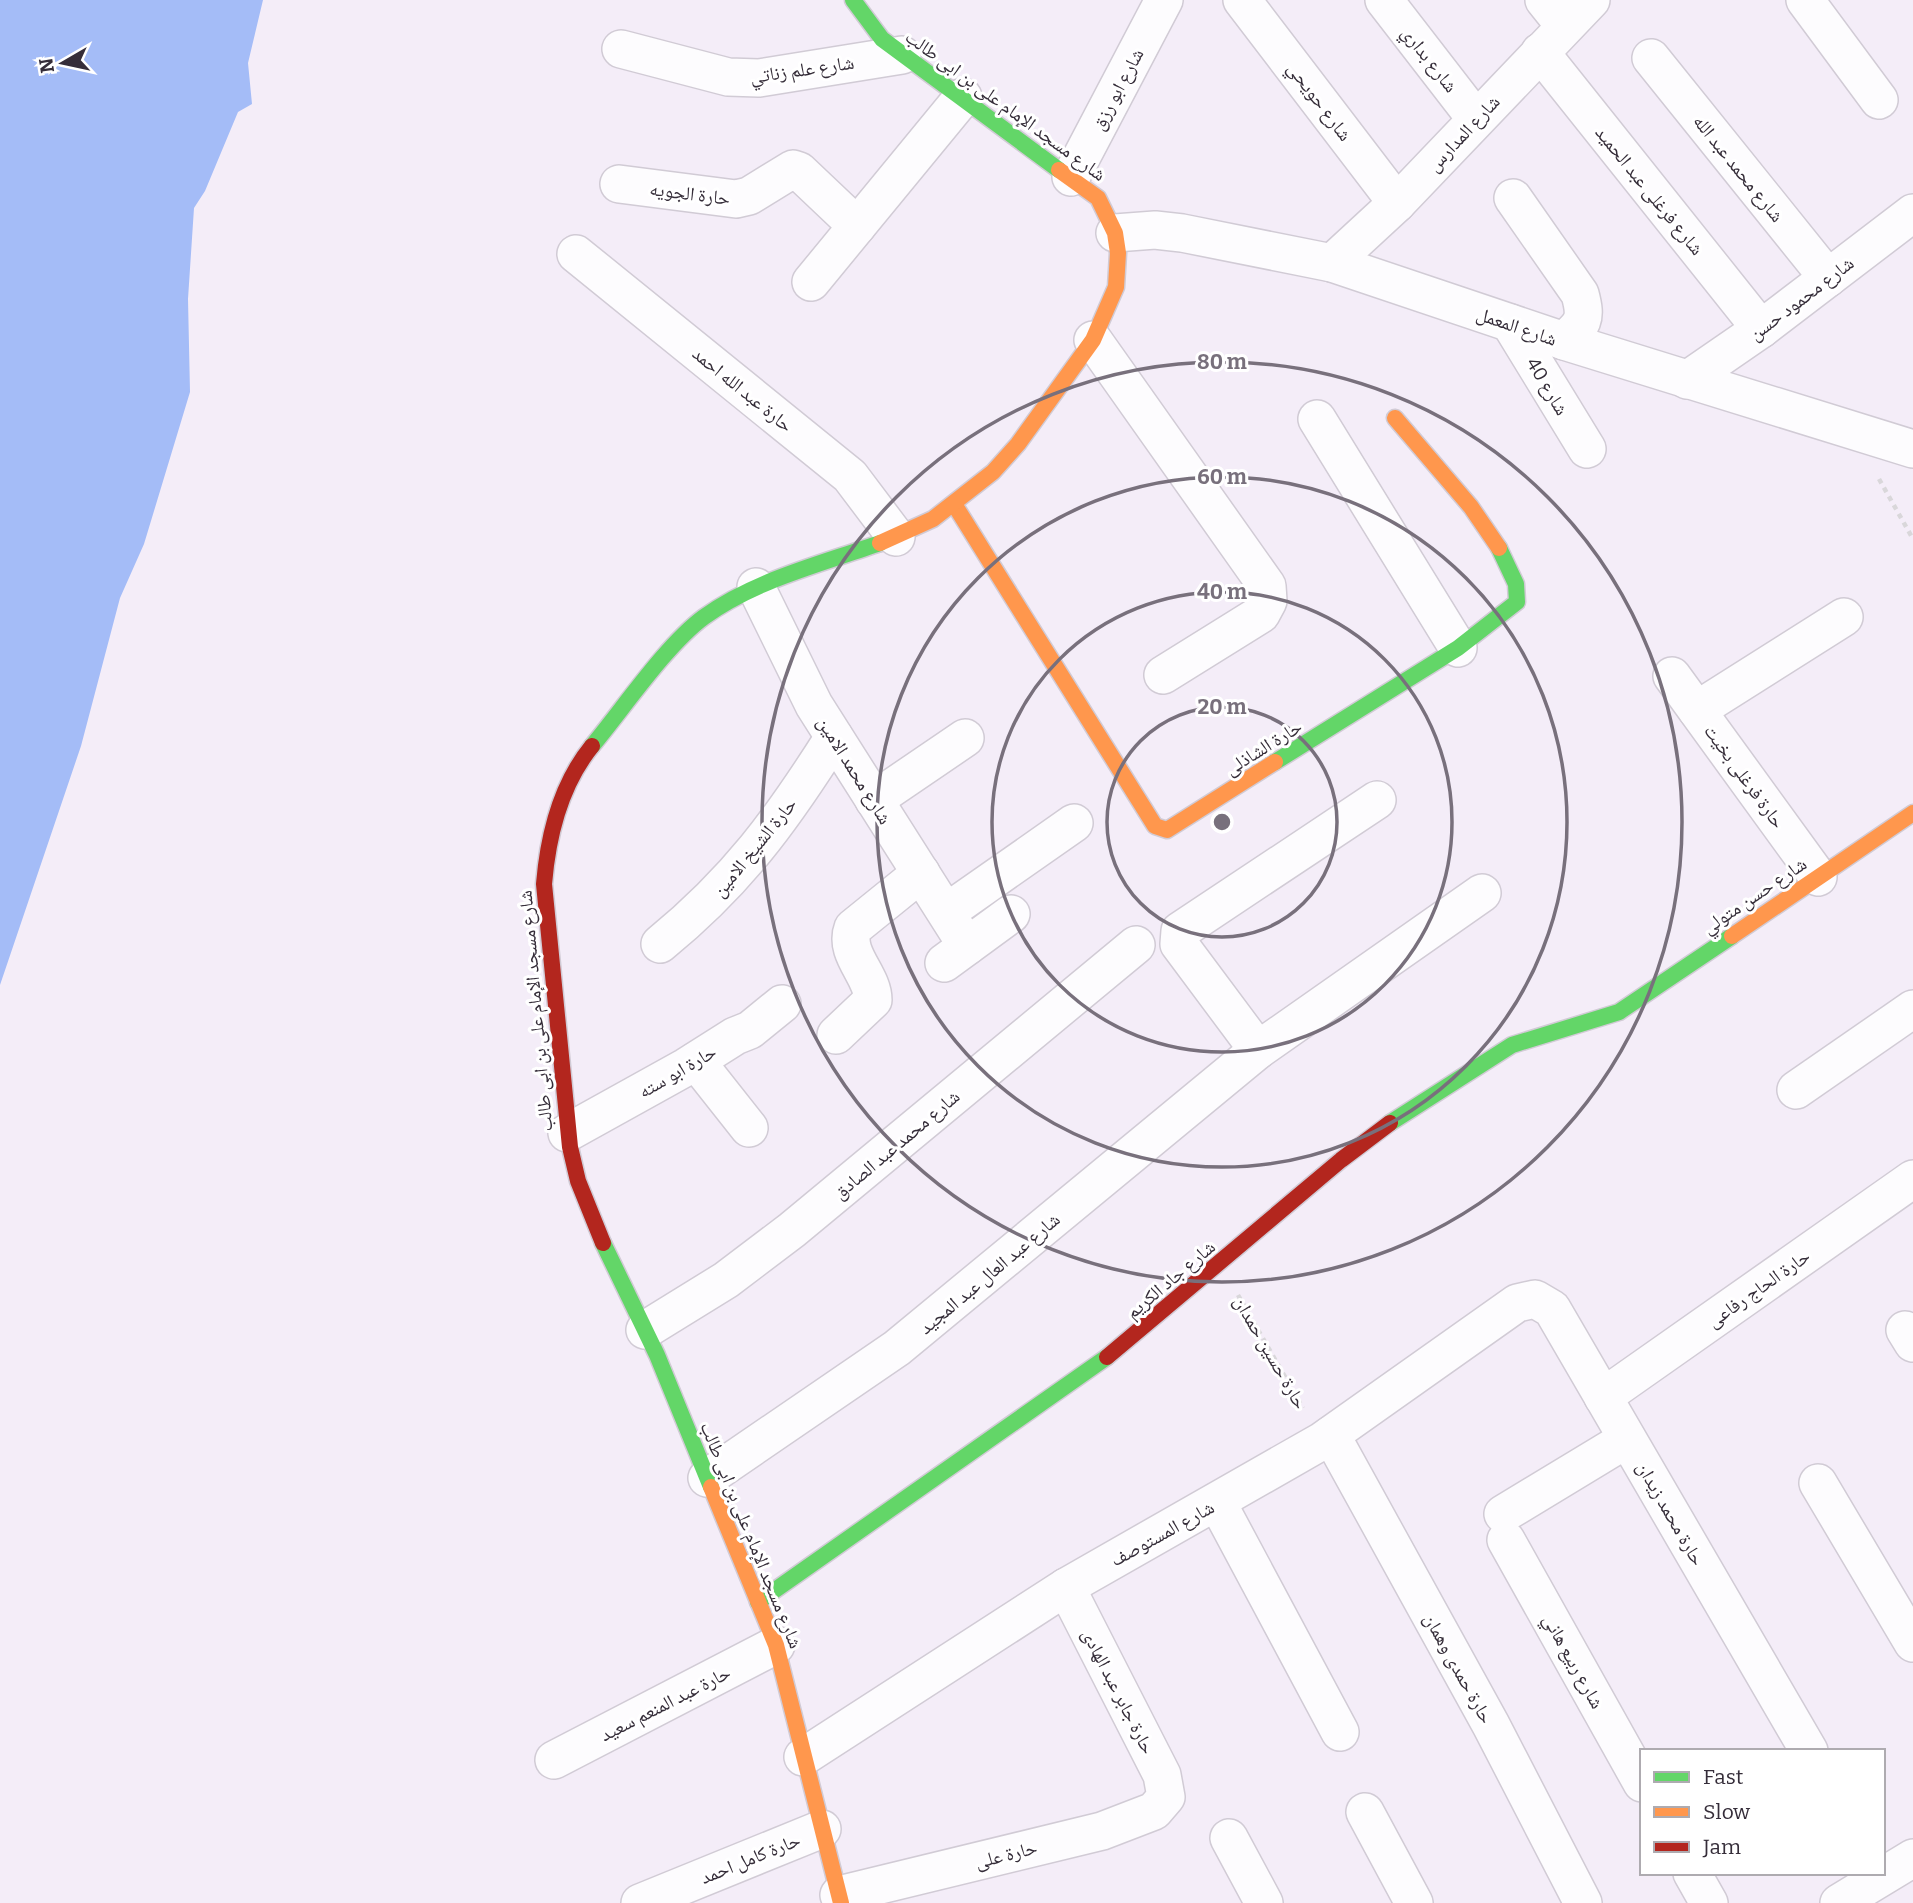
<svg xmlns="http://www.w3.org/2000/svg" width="1913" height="1903" viewBox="0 0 1913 1903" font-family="Bitter,'Noto Naskh Arabic',serif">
<rect width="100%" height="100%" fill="#f4edf8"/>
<polygon fill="#a4bcf7" points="0,0 263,0 248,63 252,104 238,112 205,191 194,208 188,299 190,392 144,544 120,598 81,746 0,985"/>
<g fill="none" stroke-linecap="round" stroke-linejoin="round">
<defs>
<g id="street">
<polyline points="1242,0 1397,203"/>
<polyline points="1384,0 1476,119"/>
<polyline points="1544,0 1564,25"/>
<polyline points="1805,0 1879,100"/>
<polyline points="621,49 728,77 759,78 902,55"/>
<polyline points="1540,52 1761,329"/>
<polyline points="1651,58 1828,278"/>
<polyline points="1071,177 1164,0"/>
<polyline points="619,184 736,199 749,196 793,169 799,171 857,226"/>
<path d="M1513,198L1580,294C1587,320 1583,324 1564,341"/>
<polyline points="1115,233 1155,230 1182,233 1332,263 1564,341 1913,449"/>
<polyline points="576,254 850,476 896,537"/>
<polyline points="1332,263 1397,203 1591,0"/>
<polyline points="811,282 963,97"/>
<polyline points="1510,323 1587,449"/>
<polyline points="1093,340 1267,586 1268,601 1261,614 1163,675"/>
<polyline points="1687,380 1761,329 1913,213"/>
<polyline points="1317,419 1458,648"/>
<polyline points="756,587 814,705 967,946"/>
<polyline points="1672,676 1818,877"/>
<polyline points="1697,710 1844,617"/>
<polyline points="874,800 965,738"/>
<polyline points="947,912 1074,823"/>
<path d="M660,944C737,881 781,821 834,737"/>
<polyline points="944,963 1011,914"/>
<path d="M836,1035L873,1000C873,975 843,954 853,928L921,873"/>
<polyline points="1258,1050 1179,944 1180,931 1377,800"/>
<polyline points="696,1061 749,1128"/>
<polyline points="1796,1090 1913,1009"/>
<polyline points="567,1133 686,1067 735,1036 750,1030 782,1004"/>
<polyline points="645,1330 726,1280 792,1230 1136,945"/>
<polyline points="1905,1330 1913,1343"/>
<polyline points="1603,1397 1913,1179"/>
<polyline points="1331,1435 1491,1725 1583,1903"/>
<polyline points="707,1478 897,1348 1258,1050 1482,893"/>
<polyline points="1818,1483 1913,1643"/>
<polyline points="1217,1502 1340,1732"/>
<polyline points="1503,1514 1627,1439"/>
<polyline points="1506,1540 1642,1783"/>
<polyline points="803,1757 1066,1587 1322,1441 1517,1303 1535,1299 1552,1309 1809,1751"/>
<polyline points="554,1760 776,1645"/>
<polyline points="1365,1812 1414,1903"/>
<polyline points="1229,1838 1264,1903"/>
<polyline points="1692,1873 1709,1903"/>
<polyline points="839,1895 1102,1831 1154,1811 1166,1797 1162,1775 1066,1587"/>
<polyline points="640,1903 822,1829"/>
<polyline points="1839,1903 1913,1858"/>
</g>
<g id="fast">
<polyline points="853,0 882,39 1059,170"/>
<path d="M592,746C623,709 666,645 704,617C755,580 821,564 880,543"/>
<polyline points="1275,762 1458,648 1517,602 1516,584 1499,548"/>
<polyline points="1390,1123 1512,1045 1619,1012 1732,936"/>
<polyline points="603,1243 657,1355 711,1487"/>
<polyline points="758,1602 1107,1357"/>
</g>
<g id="slow">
<polyline points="1395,418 1471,507 1499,548"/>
<polyline points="954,504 1155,826 1167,830 1275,762"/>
<polyline points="880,543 933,519 993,472 1018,444 1093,340 1116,287 1118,253 1115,233 1098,198 1059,170"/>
<polyline points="1732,936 1913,813"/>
<polyline points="711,1487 776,1645 841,1903"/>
</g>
<g id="jam">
<path d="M592,746C561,784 548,836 544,884L570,1147L578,1181L603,1243"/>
<polyline points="1107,1357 1341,1160 1390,1123"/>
</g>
</defs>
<use href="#street" stroke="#d1cbd5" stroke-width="40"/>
<use href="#fast" stroke="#d1cbd5" stroke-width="19"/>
<use href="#slow" stroke="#d1cbd5" stroke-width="19"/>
<use href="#jam" stroke="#d1cbd5" stroke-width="19"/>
<g stroke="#d9d7da" stroke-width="4.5" stroke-dasharray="5 5" stroke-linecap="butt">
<polyline points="1879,479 1913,539"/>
<polyline points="1238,1295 1303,1408"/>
</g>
<use href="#street" stroke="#fdfcfe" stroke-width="37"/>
<use href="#fast" stroke="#63d668" stroke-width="16"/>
<use href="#slow" stroke="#ff974d" stroke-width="16"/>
<use href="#jam" stroke="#b3261e" stroke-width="16"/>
</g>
<g fill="none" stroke="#78707c" stroke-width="3.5">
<circle cx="1222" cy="822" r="115"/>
<circle cx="1222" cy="822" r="230"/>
<circle cx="1222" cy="822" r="345"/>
<circle cx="1222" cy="822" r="460"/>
</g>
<g text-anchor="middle" stroke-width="6" stroke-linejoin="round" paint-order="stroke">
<g font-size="19" fill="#352d39" stroke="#fff">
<text transform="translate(1430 59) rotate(52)" y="7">شارع بداري</text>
<text transform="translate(802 69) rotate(-8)" y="7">شارع علم زناتي</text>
<text transform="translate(1117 89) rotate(-62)" y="7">شارع ابو رزق</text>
<text transform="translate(1320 101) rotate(53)" y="7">شارع حويحي</text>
<text transform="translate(1006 105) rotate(36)" y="7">شارع مسجد الإمام على بن ابى طالب</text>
<text transform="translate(1463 133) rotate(-47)" y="7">شارع المدارس</text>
<text transform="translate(1739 168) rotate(51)" y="7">شارع محمد عبد الله</text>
<text transform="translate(1650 190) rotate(51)" y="7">شارع فرغلى عبد الحميد</text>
<text transform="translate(690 193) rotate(7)" y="7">حارة الجويه</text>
<text transform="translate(1801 298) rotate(-37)" y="7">شارع محمود حسن</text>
<text transform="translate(1517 326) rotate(19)" y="7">شارع المعمل</text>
<text transform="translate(1548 386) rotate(59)" y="7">شارع 40</text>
<text transform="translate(743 389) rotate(39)" y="7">حارة عبد الله احمد</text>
<text transform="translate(1263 747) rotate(-32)" y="7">حارة الشاذلى</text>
<text transform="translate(855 770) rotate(58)" y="7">شارع محمد الامين</text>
<text transform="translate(1745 776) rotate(54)" y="7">حارة فرغلى بخيت</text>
<text transform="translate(754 847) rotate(-51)" y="7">حارة الشيخ الامين</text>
<text transform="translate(1754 895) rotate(-34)" y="7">شارع حسن متولي</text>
<text transform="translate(535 1011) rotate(-95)" y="7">شارع مسجد الإمام على بن ابى طالب</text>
<text transform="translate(677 1071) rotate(-30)" y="7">حارة ابو سته</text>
<text transform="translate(896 1144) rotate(-40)" y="7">شارع محمد عبد الصادق</text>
<text transform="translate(989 1273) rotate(-40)" y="7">شارع عبد العال عبد المجيد</text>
<text transform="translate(1170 1279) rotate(-40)" y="7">شارع جاد الكريم</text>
<text transform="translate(1758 1288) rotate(-35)" y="7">حارة الحاج رفاعى</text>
<text transform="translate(1271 1352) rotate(60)" y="7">حارة حسين حمدان</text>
<text transform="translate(1671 1513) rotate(60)" y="7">حارة محمد زيدان</text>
<text transform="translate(1162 1533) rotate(-29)" y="7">شارع المستوصف</text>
<text transform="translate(752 1535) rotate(68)" y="7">شارع مسجد الإمام على بن ابى طالب</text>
<text transform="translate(1574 1661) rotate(61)" y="7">شارع ربيع هاني</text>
<text transform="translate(1459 1668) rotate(61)" y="7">حارة حمدى وهمان</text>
<text transform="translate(1119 1691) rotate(63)" y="7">حارة جابر عبد الهادى</text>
<text transform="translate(665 1703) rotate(-27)" y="7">حارة عبد المنعم سعيد</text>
<text transform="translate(1006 1854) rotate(-14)" y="7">حارة على</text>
<text transform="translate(750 1858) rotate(-22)" y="7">حارة كامل احمد</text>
</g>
</g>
<circle cx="1222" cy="822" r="10" fill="#78707c" stroke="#fff" stroke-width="3.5"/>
<g font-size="21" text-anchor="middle" font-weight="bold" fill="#78707c" stroke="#fff" stroke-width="6" stroke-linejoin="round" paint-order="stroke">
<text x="1222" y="369">80 m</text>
<text x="1222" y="484">60 m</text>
<text x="1222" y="599">40 m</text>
<text x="1222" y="714">20 m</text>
</g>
<rect x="1640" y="1749" width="245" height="126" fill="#ffffff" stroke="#aeabb0" stroke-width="2"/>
<rect x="1654" y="1772" width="35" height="10" fill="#63d668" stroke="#aeabb0" stroke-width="2"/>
<text x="1703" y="1784" font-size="21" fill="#352d39">Fast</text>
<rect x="1654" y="1807" width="35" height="10" fill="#ff974d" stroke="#aeabb0" stroke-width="2"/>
<text x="1703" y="1819" font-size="21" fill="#352d39">Slow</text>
<rect x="1654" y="1842" width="35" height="10" fill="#b3261e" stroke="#aeabb0" stroke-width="2"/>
<text x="1703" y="1854" font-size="21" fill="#352d39">Jam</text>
<g transform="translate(63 63) rotate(261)" stroke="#ffffff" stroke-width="5" paint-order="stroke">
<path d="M0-5L12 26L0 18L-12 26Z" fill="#352d39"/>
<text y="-10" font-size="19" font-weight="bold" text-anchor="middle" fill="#352d39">N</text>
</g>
</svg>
